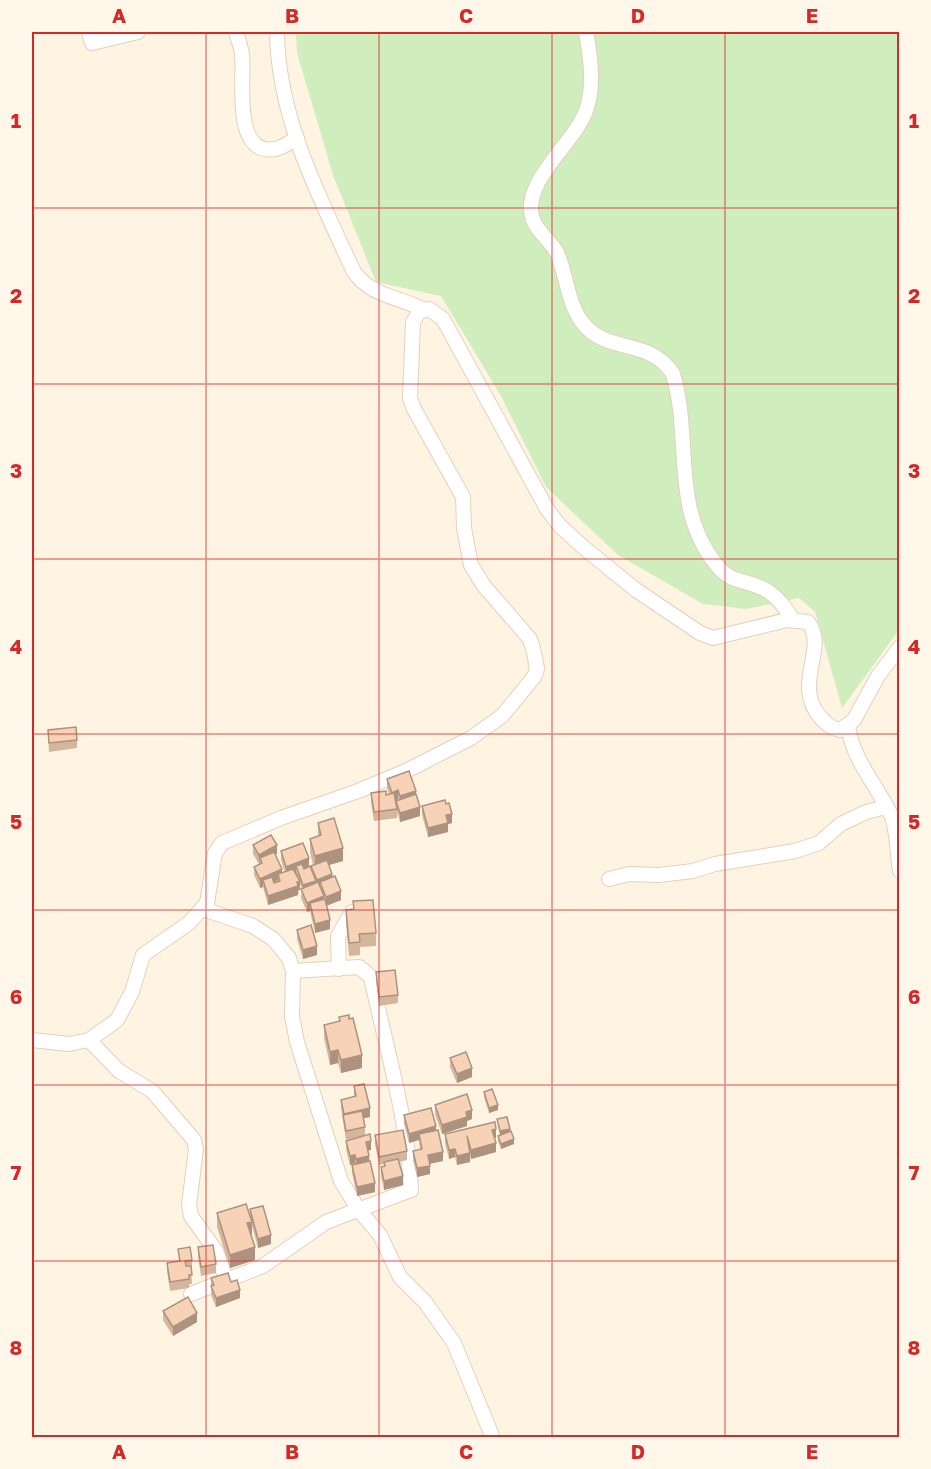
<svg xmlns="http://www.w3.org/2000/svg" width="931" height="1469" viewBox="0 0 931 1469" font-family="'Golos Text',sans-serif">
<rect width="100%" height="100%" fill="#fff4e1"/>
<polygon fill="#d0edbe" points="296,32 899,32 899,630 842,708 815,612 799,598 746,609 703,604 618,555 546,487 501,396 441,296 376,282 333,175 297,53"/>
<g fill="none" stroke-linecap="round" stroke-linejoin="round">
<defs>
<g id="street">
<polyline points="89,32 92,43 138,32"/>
<path d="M236,32C238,39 241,47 242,54C245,78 231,156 275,149C282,148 290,142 297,138"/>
<path d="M277,32C278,118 319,196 354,272C372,297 398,296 424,310"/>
<path d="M586,32C590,54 594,81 588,104C580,141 519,180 533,220C538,233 551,241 557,253C567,275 567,302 582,322C606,355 650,337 673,374C692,438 671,507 715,563C731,585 745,578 766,590C778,597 786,609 793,620"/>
<path d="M848,726C853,761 877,785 891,815C898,831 897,854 900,871"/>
<polyline points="609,879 629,874 659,875 693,871 715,864 795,851 819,843 841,824 866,812 886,807"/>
<polyline points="203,909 253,926 273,939 289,958 293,971 292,1016 297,1042 341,1181 358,1209 380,1235 400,1277 425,1302 454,1343 493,1438"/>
<polyline points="339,969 338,936 352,912"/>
<path d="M32,1040L69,1044L89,1040L117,1020L132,992L143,955L189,923L207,903L215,853L222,843L281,818L358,791L406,771L471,738L502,716L534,677L537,669L534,652L530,639L484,586L471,565L464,528L463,497L414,409L410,398L413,322L419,312L429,309L443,319L547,509L560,526L583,547L636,590L700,633L713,638L787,620L808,622C829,649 791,685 821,718C828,725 831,728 840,730L854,720L878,676L900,647"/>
<polyline points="89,1040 119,1071 152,1091 194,1140 196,1149 189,1205 191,1216 216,1251 226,1279"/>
<path d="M191,1294L263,1266L326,1222L411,1190C408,1119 386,1048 371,977L359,967L293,971"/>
</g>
</defs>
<use href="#street" stroke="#e4d0bc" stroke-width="16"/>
<use href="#street" stroke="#fff" stroke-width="14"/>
</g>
<g fill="#d4b59d">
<polygon points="48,730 77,740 77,748 49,752"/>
<polygon points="387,779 416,794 420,816 400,822 397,812 397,818 374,821 371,802 371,793 389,794 387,788"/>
<polygon points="422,806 452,823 448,824 448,832 428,837 422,815"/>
<polygon points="318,823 343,861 329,865 341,900 326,906 330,929 315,933 310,911 307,912 301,898 302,889 300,884 298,895 268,905 263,887 260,888 254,875 254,867 259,864 253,854 253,845 277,854 275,855 282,873 285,872 281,860 281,851 309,867 311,870 311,866 313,865 310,852 310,839 318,836"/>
<polygon points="353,901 376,933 376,946 360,947 360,955 349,956 346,923 346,910 353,909"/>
<polygon points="297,930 317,955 303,959 297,939"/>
<polygon points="376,972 398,995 398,1003 379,1006 376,981"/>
<polygon points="339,1017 362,1068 341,1073 338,1063 330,1065 324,1038 324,1025 339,1021"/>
<polygon points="450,1058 472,1077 457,1083 450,1067"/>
<polygon points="354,1086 370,1117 363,1118 365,1127 365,1136 371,1150 368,1150 375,1192 357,1196 352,1173 352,1165 355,1164 350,1165 346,1149 346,1141 359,1137 346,1140 341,1108 341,1100 354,1097"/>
<polygon points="484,1092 498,1110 489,1113 484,1097"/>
<polygon points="435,1105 472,1119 467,1121 467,1126 442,1134 435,1114"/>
<polygon points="404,1115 436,1131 443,1161 430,1164 430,1174 417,1177 413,1160 413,1151 420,1150 419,1140 409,1143 404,1124"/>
<polygon points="497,1119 510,1132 514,1144 501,1149 498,1141 498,1136 500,1136"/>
<polygon points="445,1134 496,1138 494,1138 496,1152 471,1159 470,1156 470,1162 457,1165 455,1157 449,1159 445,1143"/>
<polygon points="375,1135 407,1151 407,1160 399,1162 403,1185 384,1190 381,1176 381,1167 384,1167 384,1164 379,1165 375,1144"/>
<polygon points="250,1209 271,1244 258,1248 252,1226 251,1235 255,1260 230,1268 217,1227 217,1213 250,1215"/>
<polygon points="198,1247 216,1264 216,1273 201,1276 198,1256"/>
<polygon points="178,1249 192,1260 192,1269 191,1269 192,1284 189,1284 189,1288 170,1291 167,1271 167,1263 179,1261"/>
<polygon points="211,1278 231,1282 240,1298 216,1307 211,1295"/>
<polygon points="163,1311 197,1322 173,1336 163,1320"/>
</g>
<g fill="#ad937f">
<polygon points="398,790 398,799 392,802 392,793"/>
<polygon points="416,791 416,799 400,805 400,796"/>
<polygon points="420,807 420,816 400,822 400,813"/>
<polygon points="452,814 452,823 448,824 448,832 428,837 428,828 446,815"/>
<polygon points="277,845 277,854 262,863 260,858 259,864 259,855"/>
<polygon points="343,848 343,861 315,869 315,856"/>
<polygon points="309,858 309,867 298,871 296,866 296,872 286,875 286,867"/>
<polygon points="282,869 282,878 278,874 278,880 265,886 263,880 263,887 260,888 260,879"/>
<polygon points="332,874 332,883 320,882 320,888 317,889 317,880"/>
<polygon points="300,881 300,890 298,890 298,895 268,905 268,896"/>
<polygon points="316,881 316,889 303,894 303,885"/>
<polygon points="341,891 341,900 326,906 326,897"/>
<polygon points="324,896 324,905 310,903 310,911 307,912 307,903"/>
<polygon points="330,920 330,929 315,933 315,924"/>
<polygon points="317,946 317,955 303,959 303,950"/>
<polygon points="338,1050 338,1063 330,1065 330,1052"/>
<polygon points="362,1055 362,1068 341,1073 341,1060"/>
<polygon points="472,1068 472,1077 457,1083 457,1074"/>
<polygon points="498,1105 498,1110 489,1113 489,1108"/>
<polygon points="370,1108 370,1117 344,1122 344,1114"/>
<polygon points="472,1110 472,1119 467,1121 467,1126 442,1134 442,1125 466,1112"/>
<polygon points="436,1126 436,1135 419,1134 419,1140 409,1143 409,1134"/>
<polygon points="496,1129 496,1138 492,1139 492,1130"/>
<polygon points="510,1129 510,1133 500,1136 500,1131"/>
<polygon points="514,1139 514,1144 501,1149 501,1144"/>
<polygon points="371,1141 371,1150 366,1151 366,1142"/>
<polygon points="496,1143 496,1152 471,1159 471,1150"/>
<polygon points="455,1149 455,1157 449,1159 449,1150"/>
<polygon points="443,1152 443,1161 428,1164 428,1155"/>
<polygon points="470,1153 470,1162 457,1165 457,1156"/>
<polygon points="355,1155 355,1163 350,1165 350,1156"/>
<polygon points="369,1156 369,1165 356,1168 356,1159"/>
<polygon points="430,1166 430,1174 417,1177 417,1168"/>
<polygon points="403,1176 403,1185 384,1190 384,1181"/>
<polygon points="375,1183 375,1192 357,1196 357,1187"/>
<polygon points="252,1222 252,1235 247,1236 247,1223"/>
<polygon points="271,1235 271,1244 258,1248 258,1239"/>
<polygon points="255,1247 255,1260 230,1268 230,1255"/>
<polygon points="240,1290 240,1298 216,1307 216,1298"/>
<polygon points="197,1313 197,1322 173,1336 173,1327"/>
</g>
<g fill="#f7d2b6" stroke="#ad937f" stroke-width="1.5">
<polygon points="76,727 77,740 49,743 48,730"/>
<polygon points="409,771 416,791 400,796 398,790 392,793 387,779"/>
<polygon points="386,791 386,795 394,793 397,809 374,812 371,793"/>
<polygon points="416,794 420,807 400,813 396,801"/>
<polygon points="445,800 446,804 449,803 452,814 446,815 448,823 428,828 422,806"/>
<polygon points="334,818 343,848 315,856 310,839 321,835 318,823"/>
<polygon points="271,835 277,845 259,855 253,845"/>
<polygon points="303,843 309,858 286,867 281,851"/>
<polygon points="274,852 282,869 260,879 254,867 262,863 260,858"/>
<polygon points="327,860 332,874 317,880 311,866"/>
<polygon points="302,864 304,869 310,866 316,881 303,885 296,866"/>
<polygon points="293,869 300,881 297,882 298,886 268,896 263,880 272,877 274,883 280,881 278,874"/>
<polygon points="335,876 341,891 326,897 320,882"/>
<polygon points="318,882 324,896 307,903 301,889"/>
<polygon points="325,899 330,920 315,924 310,903"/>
<polygon points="373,900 376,933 359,934 360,942 349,943 346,910 354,909 353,901"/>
<polygon points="311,925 317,946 303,950 297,930"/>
<polygon points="395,970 398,995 379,997 376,972"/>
<polygon points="349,1015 349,1019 353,1018 362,1055 341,1060 338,1050 330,1052 324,1025 340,1021 339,1017"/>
<polygon points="466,1052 472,1068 457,1074 450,1058"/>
<polygon points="364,1084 370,1108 344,1114 341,1100 356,1096 354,1086"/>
<polygon points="492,1089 498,1105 489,1108 484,1092"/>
<polygon points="467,1094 472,1110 466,1112 467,1117 442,1125 435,1105"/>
<polygon points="431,1108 436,1126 409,1134 404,1115"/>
<polygon points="362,1111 365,1127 346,1131 343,1115"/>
<polygon points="507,1117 510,1129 500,1131 497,1119"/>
<polygon points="495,1122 496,1129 492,1130 496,1143 471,1150 467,1136 470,1153 457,1156 455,1149 449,1150 445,1134"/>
<polygon points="403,1130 407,1151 379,1157 375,1135"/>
<polygon points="438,1130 443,1152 428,1155 430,1166 417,1168 413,1151 422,1149 419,1134"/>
<polygon points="511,1131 514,1139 501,1144 498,1136"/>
<polygon points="370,1134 371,1141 366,1142 369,1156 356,1159 355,1155 350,1156 346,1141"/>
<polygon points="398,1159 403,1176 384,1181 381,1167 385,1166 384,1162"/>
<polygon points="370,1161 375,1183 357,1187 352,1165"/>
<polygon points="246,1204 252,1222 247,1223 255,1247 230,1255 217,1213"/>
<polygon points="263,1206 271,1235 258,1239 250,1209"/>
<polygon points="213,1245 216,1264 201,1267 198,1247"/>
<polygon points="190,1247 192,1260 185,1261 186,1266 191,1266 192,1275 189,1275 189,1279 170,1282 167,1263 180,1261 178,1249"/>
<polygon points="228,1273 231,1282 237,1280 240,1290 216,1298 211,1286 214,1285 211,1278"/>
<polygon points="188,1297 197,1313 173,1327 163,1311"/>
</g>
<path fill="none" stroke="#d62828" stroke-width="1.5" stroke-opacity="0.55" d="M206,32V1438M379,32V1438M552,32V1438M725,32V1438M32,208H900M32,384H900M32,559H900M32,734H900M32,910H900M32,1085H900M32,1261H900"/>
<rect width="931" height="1469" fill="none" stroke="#fff7ea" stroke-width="66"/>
<rect x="33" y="33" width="865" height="1403" fill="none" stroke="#d62828" stroke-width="2"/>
<g font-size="20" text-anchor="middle" font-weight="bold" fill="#d62828">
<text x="119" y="23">A</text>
<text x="292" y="23">B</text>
<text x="466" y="23">C</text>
<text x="638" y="23">D</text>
<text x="812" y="23">E</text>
<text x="16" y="128">1</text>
<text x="914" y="128">1</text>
<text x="16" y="303">2</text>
<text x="914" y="303">2</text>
<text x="16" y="478">3</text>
<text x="914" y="478">3</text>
<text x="16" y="654">4</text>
<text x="914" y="654">4</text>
<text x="16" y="829">5</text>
<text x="914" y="829">5</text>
<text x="16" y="1004">6</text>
<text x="914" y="1004">6</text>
<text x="16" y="1180">7</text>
<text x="914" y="1180">7</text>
<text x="16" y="1355">8</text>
<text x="914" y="1355">8</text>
<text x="119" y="1459">A</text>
<text x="292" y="1459">B</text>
<text x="466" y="1459">C</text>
<text x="638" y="1459">D</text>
<text x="812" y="1459">E</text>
</g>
</svg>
